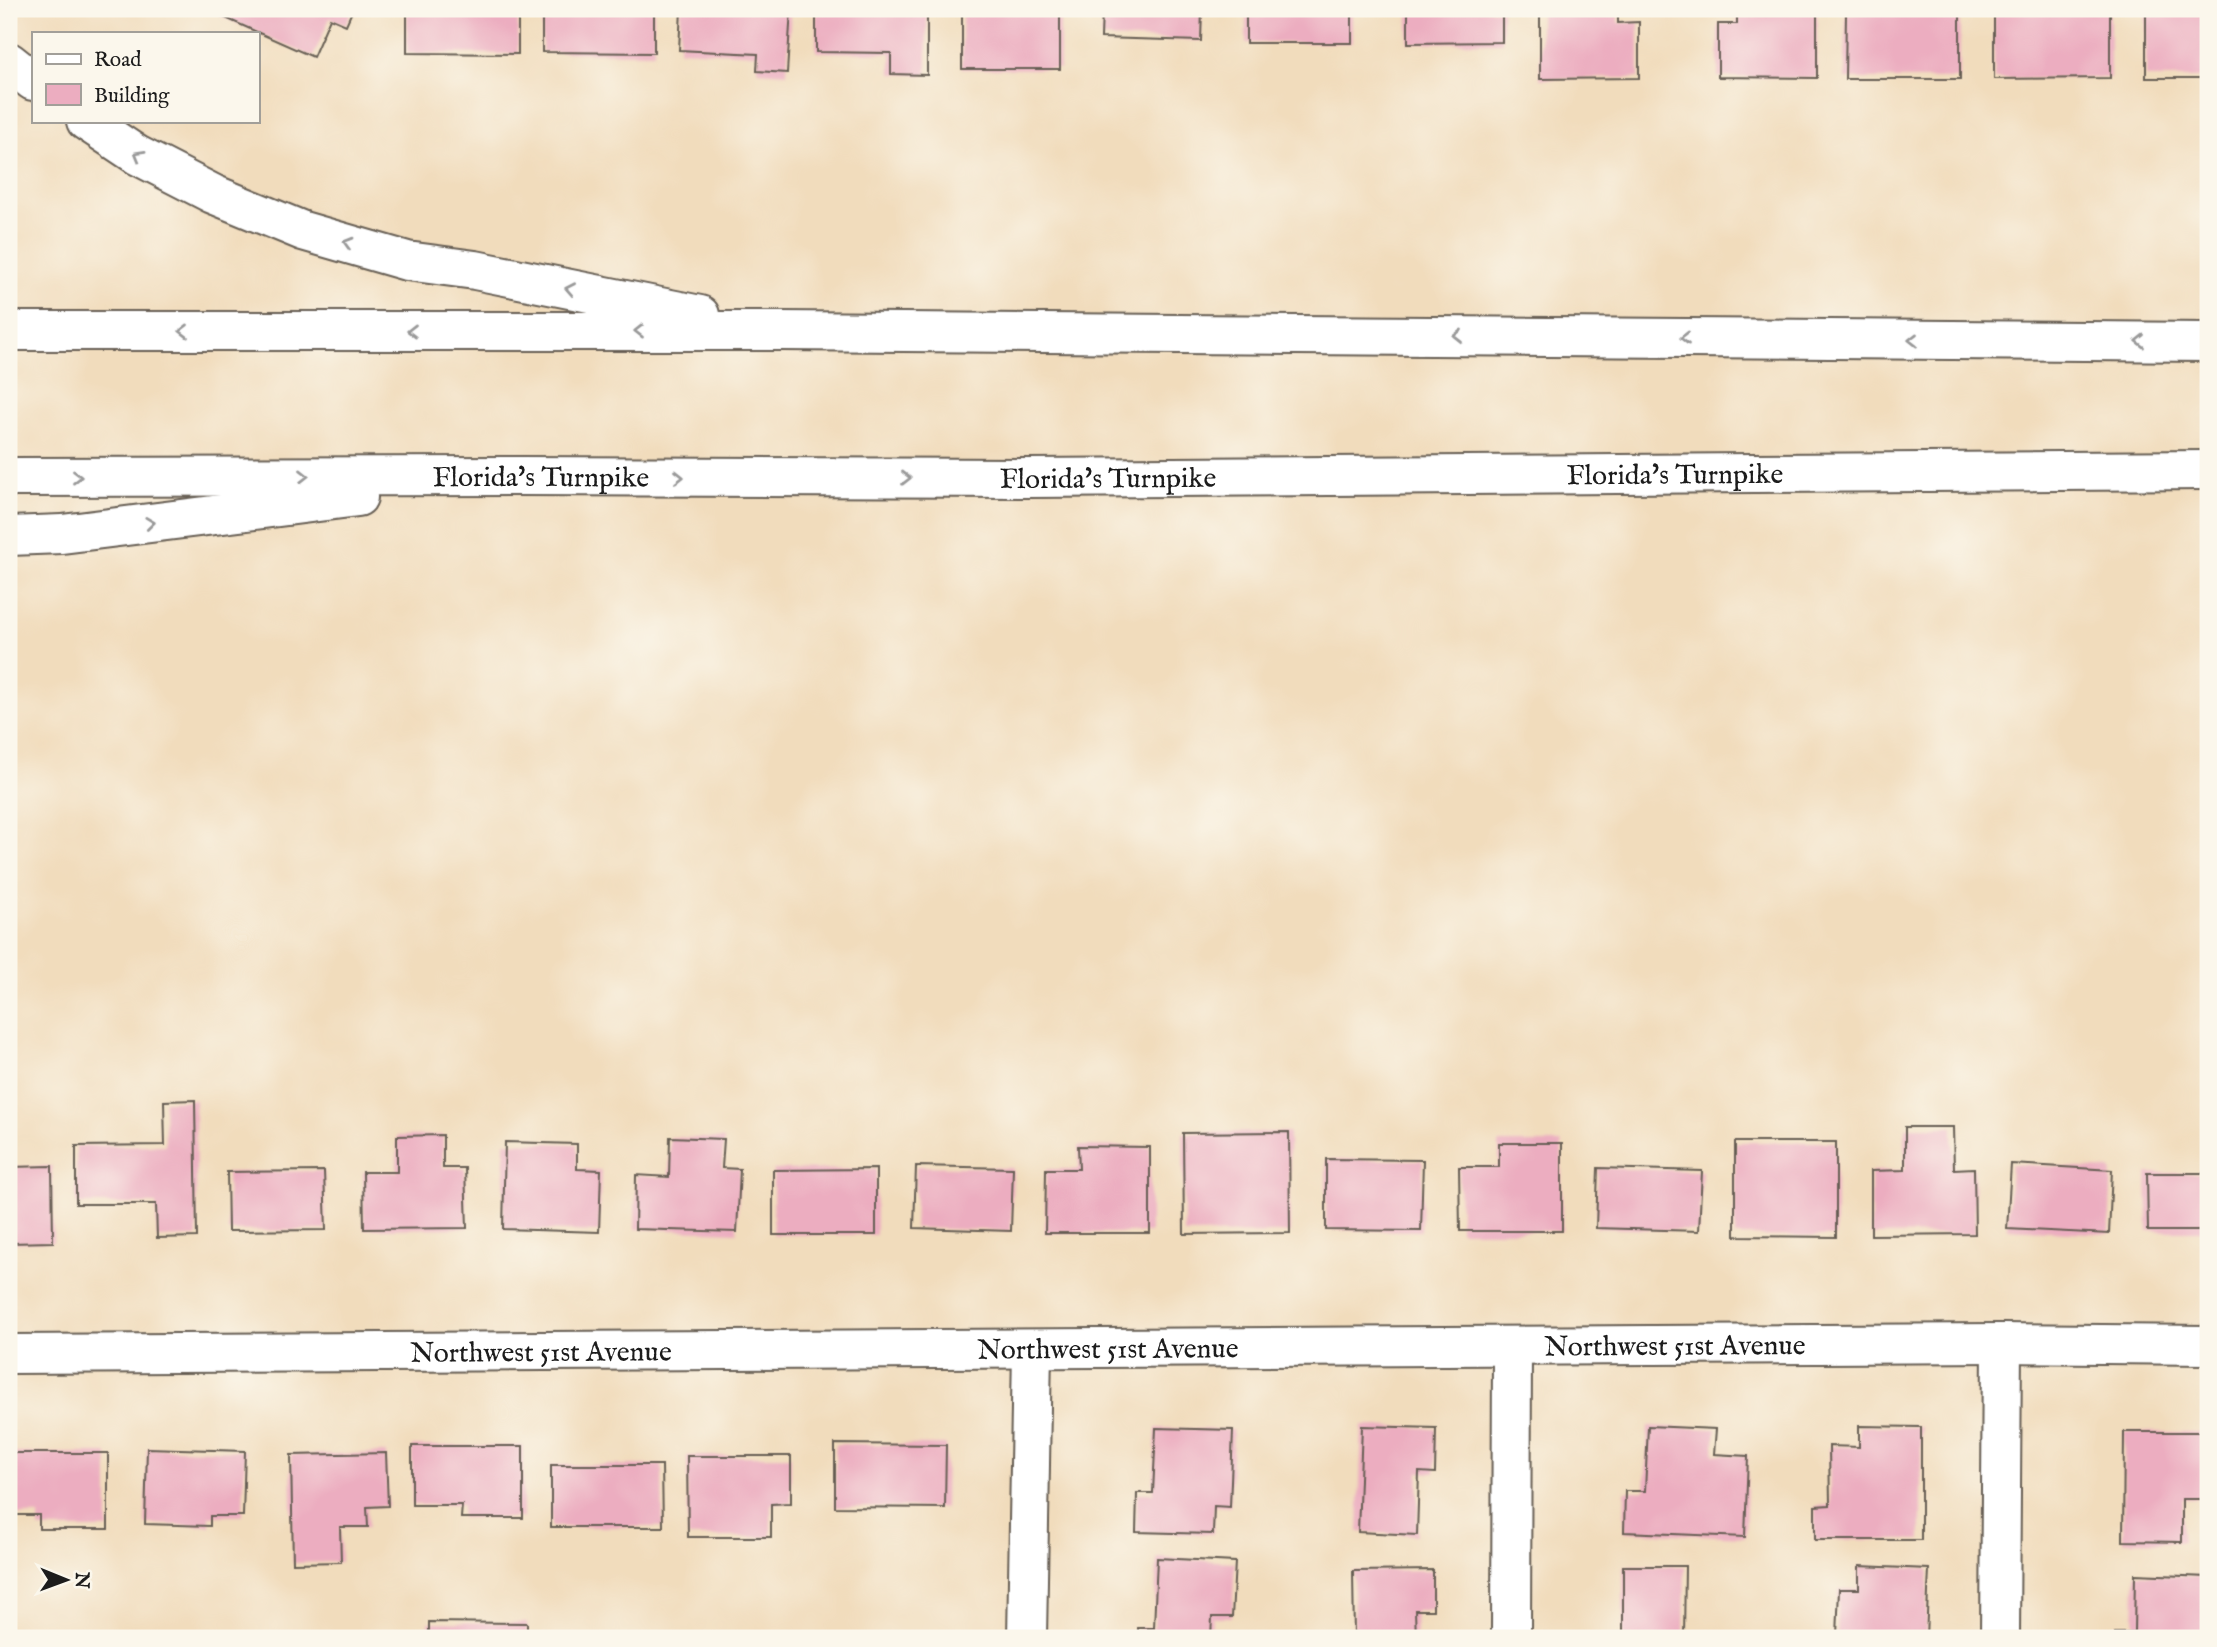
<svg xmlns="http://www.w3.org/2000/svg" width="2217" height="1647" viewBox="0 0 2217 1647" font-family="'IM FELL English',serif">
<rect width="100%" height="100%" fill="#fbf7ec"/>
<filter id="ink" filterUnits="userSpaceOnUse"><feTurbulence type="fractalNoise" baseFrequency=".0143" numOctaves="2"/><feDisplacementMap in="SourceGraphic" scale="14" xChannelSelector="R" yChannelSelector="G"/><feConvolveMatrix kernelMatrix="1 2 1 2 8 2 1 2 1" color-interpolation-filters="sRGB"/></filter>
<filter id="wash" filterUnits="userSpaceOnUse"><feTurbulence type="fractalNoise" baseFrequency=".00686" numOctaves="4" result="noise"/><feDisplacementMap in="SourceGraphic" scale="28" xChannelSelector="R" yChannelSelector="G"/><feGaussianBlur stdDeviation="1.57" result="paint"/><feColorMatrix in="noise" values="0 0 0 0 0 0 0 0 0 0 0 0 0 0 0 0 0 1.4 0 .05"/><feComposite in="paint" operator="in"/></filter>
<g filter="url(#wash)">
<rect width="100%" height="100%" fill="#f1dcbc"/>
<g id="blocks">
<g fill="#ecadc0">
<polygon points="224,9 353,9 346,25 330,18 313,57 221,16"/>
<polygon points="407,9 518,9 518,54 407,53"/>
<polygon points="542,9 654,9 654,53 542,52"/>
<polygon points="681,9 791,9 787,73 757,71 758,54 679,50"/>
<polygon points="816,9 927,9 927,75 891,74 891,53 816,52"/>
<rect x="962" y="9" width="98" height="60"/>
<polygon points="1102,9 1202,9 1201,41 1101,38"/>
<rect x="1246" y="9" width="106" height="34"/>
<polygon points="1408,9 1502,9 1502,42 1408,43"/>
<polygon points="1540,9 1618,9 1618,23 1639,22 1639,78 1540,79"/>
<polygon points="1737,9 1817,9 1817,78 1718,77 1718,24 1737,24"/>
<polygon points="1895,9 1960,9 1960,79 1845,79 1846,13 1895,13"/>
<polygon points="1994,9 2110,11 2110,78 1994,79"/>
<rect x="2146" y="9" width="62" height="69"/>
<polygon points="195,1100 197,1237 157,1238 156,1204 76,1204 76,1146 165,1145 164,1101"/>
<polygon points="1905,1127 1953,1127 1954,1169 1974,1168 1975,1234 1871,1235 1871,1171 1905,1170"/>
<polygon points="1289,1132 1290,1233 1184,1234 1183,1133"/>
<polygon points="443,1135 443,1168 465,1168 467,1228 364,1229 363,1172 397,1172 397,1136"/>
<polygon points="670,1137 724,1139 722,1168 740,1169 737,1232 635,1229 636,1175 669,1177"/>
<polygon points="505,1142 577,1144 577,1169 601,1170 599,1232 503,1229"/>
<polygon points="1735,1142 1836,1142 1836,1237 1735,1236"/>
<polygon points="1499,1143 1562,1143 1562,1231 1460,1231 1459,1167 1499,1167"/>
<polygon points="1078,1146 1150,1147 1150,1233 1045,1233 1046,1169 1079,1169"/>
<polygon points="1326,1159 1423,1160 1421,1231 1326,1230"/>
<polygon points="2011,1164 2112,1170 2109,1234 2007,1229"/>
<polygon points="52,1166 53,1242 9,1243 9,1167"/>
<polygon points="916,1166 1013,1168 1011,1231 914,1228"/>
<polygon points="1598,1168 1702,1171 1699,1231 1596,1228"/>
<polygon points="876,1169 876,1235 773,1235 773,1170"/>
<polygon points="324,1171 326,1230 228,1231 227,1172"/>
<polygon points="2147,1173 2208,1173 2208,1231 2148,1231"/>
<polygon points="1362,1426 1436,1428 1435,1473 1419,1472 1417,1535 1358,1532"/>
<polygon points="1648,1426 1716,1429 1714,1454 1748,1456 1745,1537 1624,1532 1625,1491 1645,1491"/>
<polygon points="1859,1426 1921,1427 1921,1540 1815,1540 1815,1506 1830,1505 1829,1446 1859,1447"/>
<polygon points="1156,1428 1233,1430 1230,1507 1214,1506 1213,1534 1136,1532 1137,1493 1153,1493"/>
<polygon points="2124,1432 2208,1432 2208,1499 2182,1499 2182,1542 2123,1541"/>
<polygon points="835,1444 946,1445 945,1508 835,1507"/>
<polygon points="412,1446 523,1446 523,1518 461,1518 462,1505 412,1505"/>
<polygon points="147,1448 245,1451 243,1516 210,1516 210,1526 145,1524"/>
<polygon points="9,1453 108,1453 108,1529 39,1529 39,1515 9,1515"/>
<polygon points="386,1453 388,1506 367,1507 368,1527 340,1527 341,1562 293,1563 291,1455"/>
<polygon points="687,1456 791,1456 791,1503 771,1504 771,1537 688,1537"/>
<polygon points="551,1465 662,1465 663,1527 551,1527"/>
<polygon points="1157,1558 1235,1562 1232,1617 1212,1617 1211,1638 1138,1638 1138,1628 1154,1628"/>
<polygon points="1623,1566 1685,1566 1684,1638 1623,1638"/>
<polygon points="1859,1566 1929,1569 1926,1638 1837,1636 1839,1589 1859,1589"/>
<polygon points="1433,1570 1433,1610 1415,1610 1416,1638 1354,1638 1353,1571"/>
<polygon points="2135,1574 2208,1577 2208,1634 2193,1634 2192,1638 2115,1638 2115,1633 2134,1633"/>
<polygon points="429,1622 527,1623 527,1638 429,1638"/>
</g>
</g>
</g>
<g filter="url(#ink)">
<use href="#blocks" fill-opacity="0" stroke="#675f54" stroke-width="2"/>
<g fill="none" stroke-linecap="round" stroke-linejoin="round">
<defs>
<g id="minor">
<path id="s1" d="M9,1354L2002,1343L2208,1345"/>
<polyline points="1027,1638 1032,1349"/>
<polyline points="1511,1638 1512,1347"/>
<polyline points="2000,1638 2002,1343"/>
</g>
<g id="highway">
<polyline points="9,62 33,81"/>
<polyline points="86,121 137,155 213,194 303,231 407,261 475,270 700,315"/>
<polyline points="9,331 781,331 2208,342"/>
<path id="s2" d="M9,477L520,476L1030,478L2208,470"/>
<polyline points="9,536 62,534 358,497"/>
</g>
</defs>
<use href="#minor" stroke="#675f54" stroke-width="42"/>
<use href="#highway" stroke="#675f54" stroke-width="42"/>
<use href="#minor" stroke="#fff" stroke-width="38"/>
<use href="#highway" stroke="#fff" stroke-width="38"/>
</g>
<defs><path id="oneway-chevron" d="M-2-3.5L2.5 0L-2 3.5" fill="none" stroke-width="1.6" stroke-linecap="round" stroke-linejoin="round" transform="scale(1.75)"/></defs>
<g stroke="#999">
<use href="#oneway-chevron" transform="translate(139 155) rotate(-150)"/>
<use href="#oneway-chevron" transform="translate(348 243) rotate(-164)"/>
<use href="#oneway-chevron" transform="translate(570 289) rotate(-169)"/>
<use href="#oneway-chevron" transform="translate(184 331) rotate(-180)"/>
<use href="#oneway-chevron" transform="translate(412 331) rotate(-180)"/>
<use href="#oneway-chevron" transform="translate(639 331) rotate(-180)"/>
<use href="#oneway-chevron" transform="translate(1458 336) rotate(-180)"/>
<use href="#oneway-chevron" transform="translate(1685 338) rotate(-180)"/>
<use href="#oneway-chevron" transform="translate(1913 340) rotate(-180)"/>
<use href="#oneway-chevron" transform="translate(2140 341) rotate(-180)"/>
<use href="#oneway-chevron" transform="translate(304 476)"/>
<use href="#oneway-chevron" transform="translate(77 477)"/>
<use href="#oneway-chevron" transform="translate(679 477)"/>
<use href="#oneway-chevron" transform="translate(906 478)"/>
<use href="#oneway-chevron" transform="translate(150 523) rotate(-7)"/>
</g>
</g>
<g text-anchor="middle" stroke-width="5" stroke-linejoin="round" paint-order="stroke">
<g font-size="28" fill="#1c1c1c" stroke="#fbf7ec">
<text dy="10" stroke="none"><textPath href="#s2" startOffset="1666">Florida's Turnpike</textPath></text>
<text dy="10" stroke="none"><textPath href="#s2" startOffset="532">Florida's Turnpike</textPath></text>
<text dy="10" stroke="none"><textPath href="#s2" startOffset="1099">Florida's Turnpike</textPath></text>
<text dy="10" stroke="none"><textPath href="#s1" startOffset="1666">Northwest 51st Avenue</textPath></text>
<text dy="10" stroke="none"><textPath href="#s1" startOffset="1099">Northwest 51st Avenue</textPath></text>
<text dy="10" stroke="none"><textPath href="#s1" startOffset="532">Northwest 51st Avenue</textPath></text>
</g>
</g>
<rect width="2217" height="1647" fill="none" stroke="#fbf7ec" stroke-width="35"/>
<rect x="32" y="32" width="228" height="91" fill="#fbf7ec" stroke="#a29f99" stroke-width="2"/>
<rect x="46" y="54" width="35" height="10" fill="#ffffff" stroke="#a29f99" stroke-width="2"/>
<text x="94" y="66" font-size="21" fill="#1c1c1c">Road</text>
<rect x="46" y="84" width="35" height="21" fill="#ecadc0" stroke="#a29f99" stroke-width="2"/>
<text x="94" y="102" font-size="21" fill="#1c1c1c">Building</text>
<g transform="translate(66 1580) rotate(91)" stroke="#fbf7ec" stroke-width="5" paint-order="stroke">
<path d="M0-5L12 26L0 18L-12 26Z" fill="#1c1c1c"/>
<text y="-10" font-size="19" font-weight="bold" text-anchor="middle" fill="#1c1c1c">N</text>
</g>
</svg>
